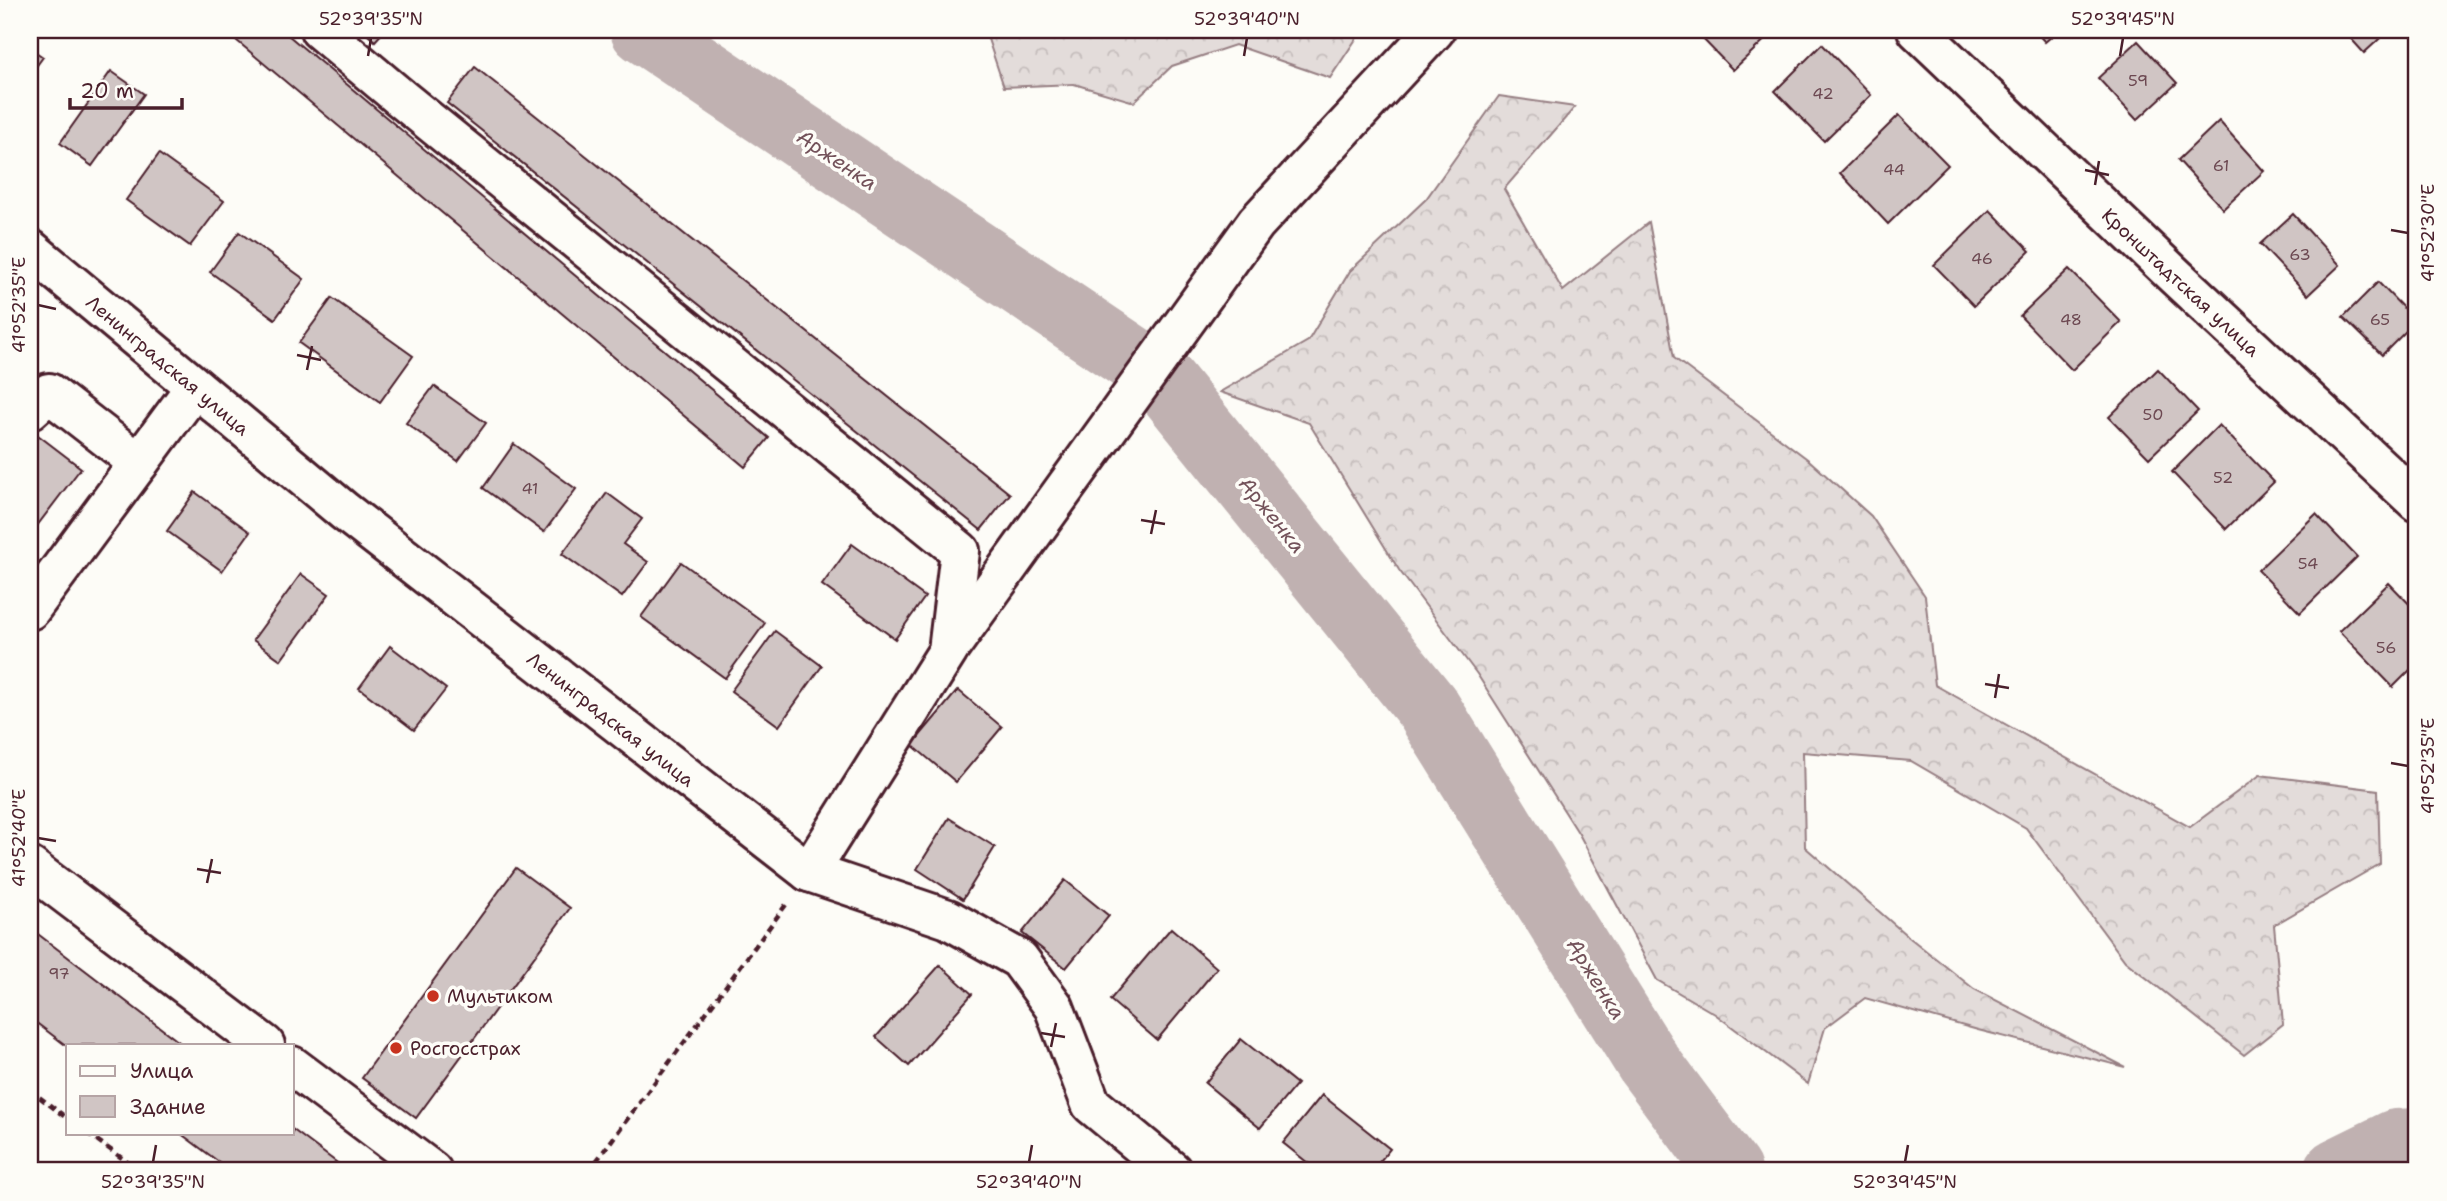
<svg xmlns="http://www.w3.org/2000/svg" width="2447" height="1201" viewBox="0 0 2447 1201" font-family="'Shantell Sans',sans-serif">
<defs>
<pattern id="forest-crowns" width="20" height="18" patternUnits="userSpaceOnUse" patternTransform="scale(1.75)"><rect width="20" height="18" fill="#e3dcda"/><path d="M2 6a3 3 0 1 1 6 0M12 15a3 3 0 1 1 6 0" fill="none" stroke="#c4bcbb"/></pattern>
</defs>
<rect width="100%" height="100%" fill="#fdfcf7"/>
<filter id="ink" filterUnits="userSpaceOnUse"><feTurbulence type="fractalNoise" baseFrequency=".0143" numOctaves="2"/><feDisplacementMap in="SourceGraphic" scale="14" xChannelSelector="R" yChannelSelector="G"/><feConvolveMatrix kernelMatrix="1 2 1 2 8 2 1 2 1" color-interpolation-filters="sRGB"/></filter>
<g filter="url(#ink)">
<g fill="url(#forest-crowns)" stroke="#967e82" stroke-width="2">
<polygon points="985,30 1362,30 1330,78 1235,45 1172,66 1134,102 1074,84 1004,87"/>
<polygon points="1499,96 1575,107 1504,189 1563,291 1649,222 1674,358 1810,461 1871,516 1925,596 1935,685 2190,827 2260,775 2378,790 2380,864 2274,925 2283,1024 2244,1055 2125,961 2026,828 1911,761 1803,752 1805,847 1905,934 1974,989 2125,1067 1978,1030 1865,998 1825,1028 1808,1084 1715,1014 1657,980 1579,834 1477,674 1399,570 1309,423 1220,392 1308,341 1350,271 1426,199"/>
</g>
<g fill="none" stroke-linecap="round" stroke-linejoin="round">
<g stroke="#c0b1b1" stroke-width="66">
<polyline points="643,30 1160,377 1427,707 1649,1064 1729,1171"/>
<polyline points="2337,1171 2396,1142 2417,1141"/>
</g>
</g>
<g fill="#d0c5c4" stroke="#4a1f2b" stroke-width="2">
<polygon points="224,30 282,30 769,438 745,467"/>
<polygon points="362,30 385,30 375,41"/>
<polygon points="1696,30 1775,30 1733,70 1695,31"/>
<polygon points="2034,30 2059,30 2045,42"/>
<polygon points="2343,30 2389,30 2364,53"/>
<polygon points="2138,41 2177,83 2137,120 2098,78"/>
<polygon points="1822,44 1871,95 1824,141 1775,91"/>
<polygon points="30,48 43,57 30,75"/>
<polygon points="475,67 1010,494 981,530 447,103"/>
<polygon points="111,71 144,94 92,166 60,143"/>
<polygon points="1899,115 1948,165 1888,224 1840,173"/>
<polygon points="2219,121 2264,171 2223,209 2178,160"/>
<polygon points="159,154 224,201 190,246 126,200"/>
<polygon points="1990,210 2030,251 1974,306 1934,265"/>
<polygon points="2293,214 2340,265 2308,295 2260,244"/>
<polygon points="239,232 304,279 275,319 210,272"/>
<polygon points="2069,269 2121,322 2072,370 2020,316"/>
<polygon points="2378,282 2416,321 2382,355 2343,317"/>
<polygon points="332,298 413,356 380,402 299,343"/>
<polygon points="2158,369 2198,411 2149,458 2109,417"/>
<polygon points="434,386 486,423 458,461 406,423"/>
<polygon points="2219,425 2274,482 2226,529 2172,472"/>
<polygon points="30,429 81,468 30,535"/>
<polygon points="514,444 576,489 544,532 483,488"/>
<polygon points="195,492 250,532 222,571 167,531"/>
<polygon points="607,493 642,519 623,544 648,562 622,597 562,554"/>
<polygon points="2316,514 2357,557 2300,613 2258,570"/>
<polygon points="852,544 925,597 895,639 822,585"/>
<polygon points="681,562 765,623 725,678 641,617"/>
<polygon points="301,574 329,594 281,660 253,640"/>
<polygon points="2389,583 2417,612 2417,663 2393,687 2339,631"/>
<polygon points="775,631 822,666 779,726 731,691"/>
<polygon points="390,646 446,689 414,730 359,688"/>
<polygon points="958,690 1002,727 956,782 912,745"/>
<polygon points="949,818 995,847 963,899 917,869"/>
<polygon points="516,868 570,908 416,1118 362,1078"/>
<polygon points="1065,880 1109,916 1066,968 1022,933"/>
<polygon points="30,928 183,1045 68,1045 68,1047 30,1018"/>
<polygon points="1171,928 1217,968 1157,1040 1110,1000"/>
<polygon points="940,965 972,994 909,1066 876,1037"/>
<polygon points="1241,1039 1297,1084 1260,1128 1205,1083"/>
<polygon points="1322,1095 1390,1149 1372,1171 1318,1171 1283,1143"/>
<polygon points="292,1129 348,1171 231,1171 180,1133 292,1133"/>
</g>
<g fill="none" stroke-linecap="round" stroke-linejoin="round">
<defs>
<g id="minor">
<polyline points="320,30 402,99 960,551 948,651 809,872"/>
<polyline points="1917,30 2175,276 2417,502"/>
<polyline points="30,249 344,511 809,872 948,919 1019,959 1054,1007 1091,1104 1172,1171"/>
<polyline points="30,410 49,393 139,463"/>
<polyline points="30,610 195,387"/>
<polyline points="949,649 1256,223 1435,30"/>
<polyline points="30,867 265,1045"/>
<polyline points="292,1066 432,1171"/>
</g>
</defs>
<use href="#minor" stroke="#4a1f2b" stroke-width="44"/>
<g stroke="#4a1f2b" stroke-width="4.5" stroke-dasharray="7 5" stroke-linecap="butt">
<polyline points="30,1090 68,1119"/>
<polyline points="87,1133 140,1171"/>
<polyline points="589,1171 788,902"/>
</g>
<use href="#minor" stroke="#fdfcf7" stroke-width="38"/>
</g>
</g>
<path fill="none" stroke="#4a1f2b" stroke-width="2.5" d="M368,56L371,38M1244,56L1247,38M2120,56L2123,38M2085,170L2109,175M2095,185L2099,161M2391,230L2408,233M38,305L56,309M297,355L321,360M307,370L312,346M1141,520L1165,524M1151,534L1156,510M1985,684L2009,688M1995,698L1999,674M2391,763L2408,766M38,838L56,841M197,869L221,873M207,883L212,859M1041,1033L1065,1037M1051,1047L1056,1023M153,1162L156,1145M1029,1162L1032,1145M1905,1162L1908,1145"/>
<g fill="#c8321e" stroke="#fdfcf7" stroke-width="2.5">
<circle cx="433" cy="996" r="7"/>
<circle cx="396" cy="1048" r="7"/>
</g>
<g text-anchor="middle" stroke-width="7" stroke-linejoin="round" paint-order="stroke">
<g font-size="16" fill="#6c4851">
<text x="2138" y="86">59</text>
<text x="1823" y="99">42</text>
<text x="2221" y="171">61</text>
<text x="1894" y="175">44</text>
<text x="2300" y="260">63</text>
<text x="1982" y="264">46</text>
<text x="2071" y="325">48</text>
<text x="2380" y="325">65</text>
<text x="2153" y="420">50</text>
<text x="2223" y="483">52</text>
<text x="530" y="494">41</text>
<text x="2308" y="569">54</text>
<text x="2386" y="653">56</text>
<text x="59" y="979">97</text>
</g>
<g font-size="19" fill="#4a1f2b" stroke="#fdfcf7">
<text transform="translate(2181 282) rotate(43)" y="7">Кронштадтская улица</text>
<text transform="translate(168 365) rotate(40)" y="7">Ленинградская улица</text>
<text transform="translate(611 719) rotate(38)" y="7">Ленинградская улица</text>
</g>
<g font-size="19" fill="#4a1f2b" stroke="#fdfcf7" text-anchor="start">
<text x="447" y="1003">Мультиком</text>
<text x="410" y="1055">Росгосстрах</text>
</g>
<g font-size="21" font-style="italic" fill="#73525a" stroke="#fdfcf7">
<text transform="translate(837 160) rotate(34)" y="7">Арженка</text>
<text transform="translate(1272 515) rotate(51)" y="7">Арженка</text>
<text transform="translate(1596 979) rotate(58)" y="7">Арженка</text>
</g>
</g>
<rect width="2447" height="1201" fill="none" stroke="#fdfcf7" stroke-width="77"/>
<rect x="66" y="1044" width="228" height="91" fill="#fdfcf7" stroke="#b5a4a5" stroke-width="2"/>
<rect x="80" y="1066" width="35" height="10" fill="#fdfcf7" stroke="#b5a4a5" stroke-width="2"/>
<text x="130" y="1078" font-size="21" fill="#4a1f2b">Улица</text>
<rect x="80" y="1096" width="35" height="21" fill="#d0c5c4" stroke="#b5a4a5" stroke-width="2"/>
<text x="130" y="1114" font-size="21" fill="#4a1f2b">Здание</text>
<path d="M70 98v10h112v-10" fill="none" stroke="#4a1f2b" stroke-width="3.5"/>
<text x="80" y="98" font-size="21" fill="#4a1f2b" stroke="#fdfcf7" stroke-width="5" paint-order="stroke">20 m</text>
<rect x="38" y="38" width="2370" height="1124" fill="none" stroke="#4a1f2b" stroke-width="2.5"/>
<g font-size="18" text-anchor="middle" fill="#4a1f2b">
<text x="371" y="25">52°39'35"N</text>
<text x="1247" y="25">52°39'40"N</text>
<text x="2123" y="25">52°39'45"N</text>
<text transform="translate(2428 233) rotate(-90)" y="6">41°52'30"E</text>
<text transform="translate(19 305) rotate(-90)" y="6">41°52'35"E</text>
<text transform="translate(2428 766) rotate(-90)" y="6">41°52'35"E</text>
<text transform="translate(19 838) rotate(-90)" y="6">41°52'40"E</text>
<text x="153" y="1188">52°39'35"N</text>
<text x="1029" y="1188">52°39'40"N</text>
<text x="1905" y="1188">52°39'45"N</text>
</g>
</svg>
